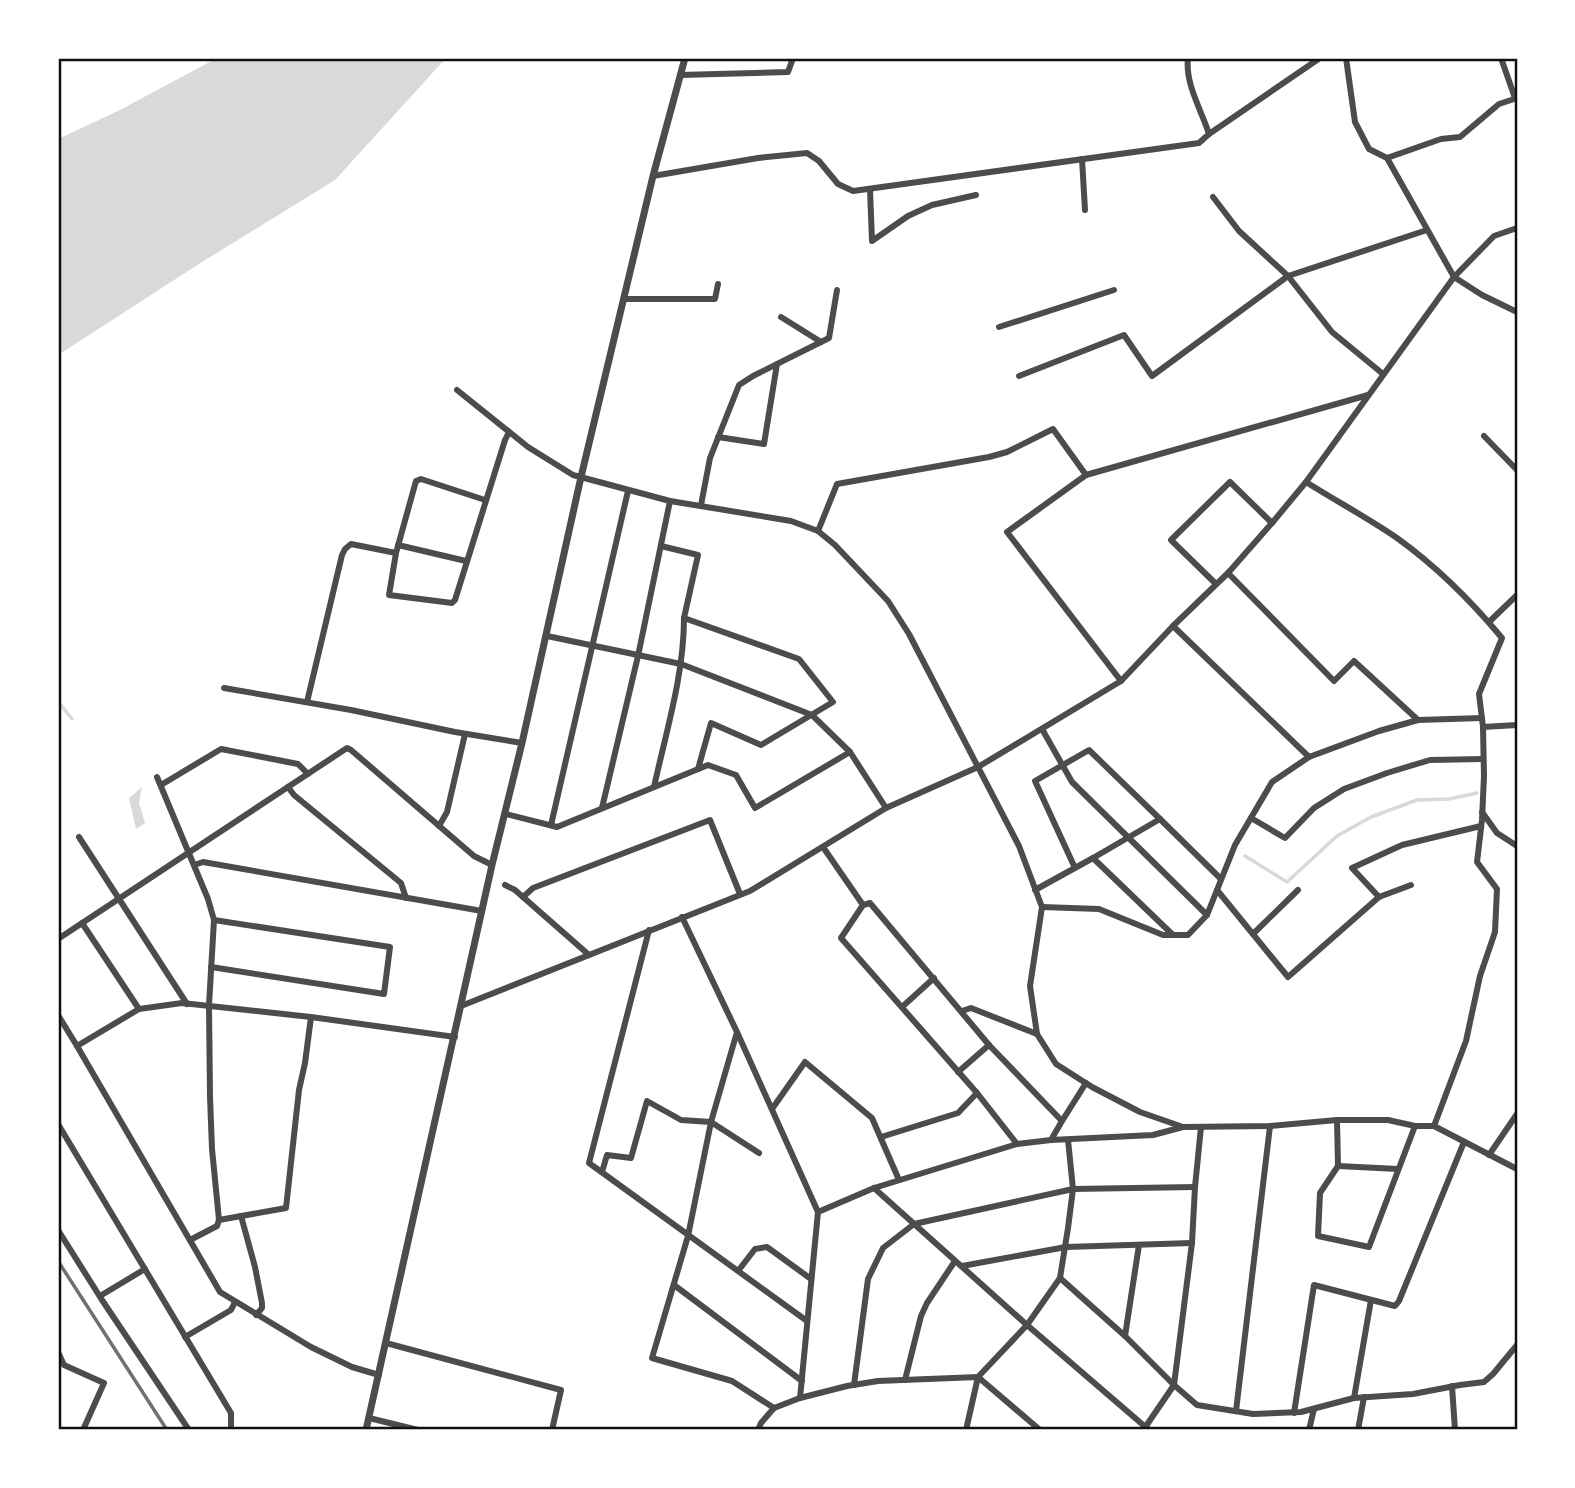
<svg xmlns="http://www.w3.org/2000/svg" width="1575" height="1488" viewBox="0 0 1575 1488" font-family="'Roboto Serif',serif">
<rect width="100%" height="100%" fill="#fff"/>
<g fill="#d9d9d9">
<polygon points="217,58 446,58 335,180 202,262 58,355 58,139 118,111"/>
<polygon points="142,787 139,803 145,823 136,829 129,798"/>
</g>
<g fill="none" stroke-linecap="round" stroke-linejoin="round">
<g stroke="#d9d9d9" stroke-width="3.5">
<polyline points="61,705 72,719"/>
<polyline points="1245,856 1287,882 1337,836 1371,817 1417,800 1449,799 1477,793"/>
</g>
<g stroke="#4c4c4c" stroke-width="6">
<polyline points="1346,58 1355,122 1369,149 1387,158 1454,277 1482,295 1517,312"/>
<polyline points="1501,58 1515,98"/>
<polyline points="680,75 788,72 792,61 790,58"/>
<polyline points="1209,134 1320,58"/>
<polyline points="1387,158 1441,139 1460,137 1499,104 1517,98"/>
<polyline points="1082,159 1085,210"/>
<path d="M653,176L758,158L807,153L819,161L838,184L853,191L1199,143L1209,134C1201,109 1185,84 1188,58"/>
<polyline points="870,189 872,241 908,216 932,205 976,195"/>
<polyline points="1213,197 1239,231 1288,276 1332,332 1383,374"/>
<polyline points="624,299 715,299 718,284"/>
<polyline points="781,317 821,342"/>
<polyline points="999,327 1114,290"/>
<polyline points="1019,376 1124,335 1152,376 1288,276 1427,230"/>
<polyline points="457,390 528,447 573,475 670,501 791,521 818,531 835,545 888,601 909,634 1019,846 1042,907 1030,986 1037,1034 1056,1064 1092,1087 1140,1112 1183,1127"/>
<polyline points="1484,436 1517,470"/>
<polyline points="718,437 764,444 777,364"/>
<path d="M1306,482C1336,501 1368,518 1397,538C1436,566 1472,602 1502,638L1479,694L1483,727L1484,776L1482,820L1477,862L1497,889L1495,932L1480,976L1466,1041L1434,1126"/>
<polyline points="485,500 421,479 416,481 396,553 389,595 452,603 455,600 505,440 509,432"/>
<polyline points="701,505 710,458 739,385 753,376 829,338 837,290"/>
<polyline points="818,531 837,484 989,457 1007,452 1053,429 1086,475"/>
<polyline points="398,545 466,561"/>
<polyline points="661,546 698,555 684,618 799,659 833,702 761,745 711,723 698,769"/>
<polyline points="1228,573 1334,681 1354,661 1418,720"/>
<polyline points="1216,584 1171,540 1230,482 1272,523"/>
<polyline points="1489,622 1517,595"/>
<polyline points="1173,626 1309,757"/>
<polyline points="547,636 681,664 812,715 850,752 886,808"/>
<polyline points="1121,681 1007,532 1086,475 1368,395"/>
<polyline points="224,688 351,710 455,732 522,743"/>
<polyline points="307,702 342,555 345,549 351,544 396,553"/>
<polyline points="1483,727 1517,725"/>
<polyline points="1042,729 1072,782 1207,915"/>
<polyline points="157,777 208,899 214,920 209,1005 210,1097 212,1149 219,1220 217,1226 190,1240"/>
<polyline points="161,785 221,749 298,764 308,774"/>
<polyline points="288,787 294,795 401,883 406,898"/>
<path d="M654,787C666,732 684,675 684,618"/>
<polyline points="602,808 638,656 670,501"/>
<polyline points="1482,812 1497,833 1517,846"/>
<polyline points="506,814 557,827 708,765 736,775 755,808 850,752"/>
<polyline points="1251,818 1285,838 1314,808 1344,789 1387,773 1430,760 1483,759"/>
<polyline points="1160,819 1221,879"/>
<polyline points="551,825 628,491"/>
<polyline points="439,826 447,812 465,734"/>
<polyline points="79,837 187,1004"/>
<polyline points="823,847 863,905 870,903 989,1045 1062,1121 1051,1140"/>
<polyline points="1093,858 1173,935"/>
<polyline points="194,865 203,862 482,911"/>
<polyline points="505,885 515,890 589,955"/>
<polyline points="1411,885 1379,897 1352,868 1402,845 1481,826"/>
<polyline points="1035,890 1093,858 1160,819 1089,750 1035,781 1075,868"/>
<polyline points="1217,890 1288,977 1379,897"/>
<polyline points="523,897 533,888 710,820 740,894"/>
<polyline points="863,905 841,938 977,1093 1017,1144"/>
<polyline points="1042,907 1099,909 1163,935 1188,935 1207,915 1235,845 1272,782 1309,757 1379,731 1418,720 1482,718"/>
<polyline points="682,917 737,1032 711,1122 688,1236 652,1358 732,1381 774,1408"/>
<polyline points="82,923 139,1009"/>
<polyline points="649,930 589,1163 807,1321"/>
<polyline points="1253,934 1298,890"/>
<polyline points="58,939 347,748 351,750 474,856 492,865"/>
<polyline points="211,967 384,994 390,947 214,920"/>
<polyline points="461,1006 750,891 886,808 978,767 1121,681 1173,626 1228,573 1272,523 1306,482 1454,277 1494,236 1517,228"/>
<polyline points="902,1007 934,978"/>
<polyline points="962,1011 971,1008 1037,1034"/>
<polyline points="58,1015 77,1046 220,1292 311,1347 352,1367 379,1375"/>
<polyline points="737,1032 818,1212 800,1398"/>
<polyline points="77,1046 139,1009 182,1003 311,1017 455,1037"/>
<polyline points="958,1072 989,1045"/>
<polyline points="772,1109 805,1062 872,1118 899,1180"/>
<polyline points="1337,1120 1338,1166 1320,1193 1318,1236 1369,1247 1415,1126"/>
<polyline points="1062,1121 1086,1083"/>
<polyline points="58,1124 231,1413 231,1430"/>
<polyline points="881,1137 958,1113 977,1093"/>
<polyline points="1489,1155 1517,1114"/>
<polyline points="1338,1166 1398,1169"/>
<polyline points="602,1172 607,1155 631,1158 647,1101 681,1120 711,1122 759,1153"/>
<polyline points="874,1188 1027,1325 1149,1430"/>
<polyline points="818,1212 874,1188 1017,1144 1051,1140 1153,1135 1183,1127 1270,1126 1337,1120 1388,1120 1415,1126 1434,1126 1517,1169"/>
<polyline points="241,1216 255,1267 262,1303 262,1308 256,1315"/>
<polyline points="219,1220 286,1208 299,1090 305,1063 311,1017"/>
<polyline points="58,1230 102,1300 189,1430"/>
<polyline points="962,1266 1066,1247 1192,1243"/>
<polyline points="738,1271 755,1249 767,1247 811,1279"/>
<polyline points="1060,1278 1125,1336 1174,1385 1197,1405 1253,1414 1301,1412 1354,1398 1413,1394 1460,1385 1484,1382 1493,1374 1517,1345"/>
<polyline points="674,1285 802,1381"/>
<polyline points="100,1296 145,1269"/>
<polyline points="1125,1336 1139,1245"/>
<polyline points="185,1337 231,1310 235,1302"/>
<polyline points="386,1343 561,1390 552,1430"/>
<polyline points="58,1352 64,1365 104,1383 83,1430"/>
<polyline points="905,1380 921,1316 927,1303 955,1261"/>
<polyline points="854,1385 868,1279 883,1248 914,1224 1073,1189 1195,1187"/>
<polyline points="1452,1386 1455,1430"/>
<polyline points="1354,1398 1371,1300"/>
<polyline points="1236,1411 1270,1126"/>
<polyline points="1294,1413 1314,1285 1395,1306 1399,1301 1464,1142"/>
<polyline points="369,1418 418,1430"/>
<polyline points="1144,1429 1174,1385 1192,1243 1195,1187 1201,1127"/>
<polyline points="758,1430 761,1423 774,1408 800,1398 847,1386 878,1381 978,1377 1040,1430"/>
<polyline points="966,1430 978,1377 1027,1325 1060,1278 1068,1228 1073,1189 1068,1140"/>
<polyline points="1309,1430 1314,1409"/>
<polyline points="1358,1430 1364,1397"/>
</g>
<polyline stroke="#4c4c4c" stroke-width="7" points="366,1430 492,865 522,743 581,477 653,176 685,58"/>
<polyline stroke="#707070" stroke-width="3.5" points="58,1261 167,1430"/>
</g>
<rect width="1575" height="1488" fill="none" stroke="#ffffff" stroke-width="119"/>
<rect x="60" y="60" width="1456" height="1368" fill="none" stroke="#111" stroke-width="2.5"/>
</svg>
